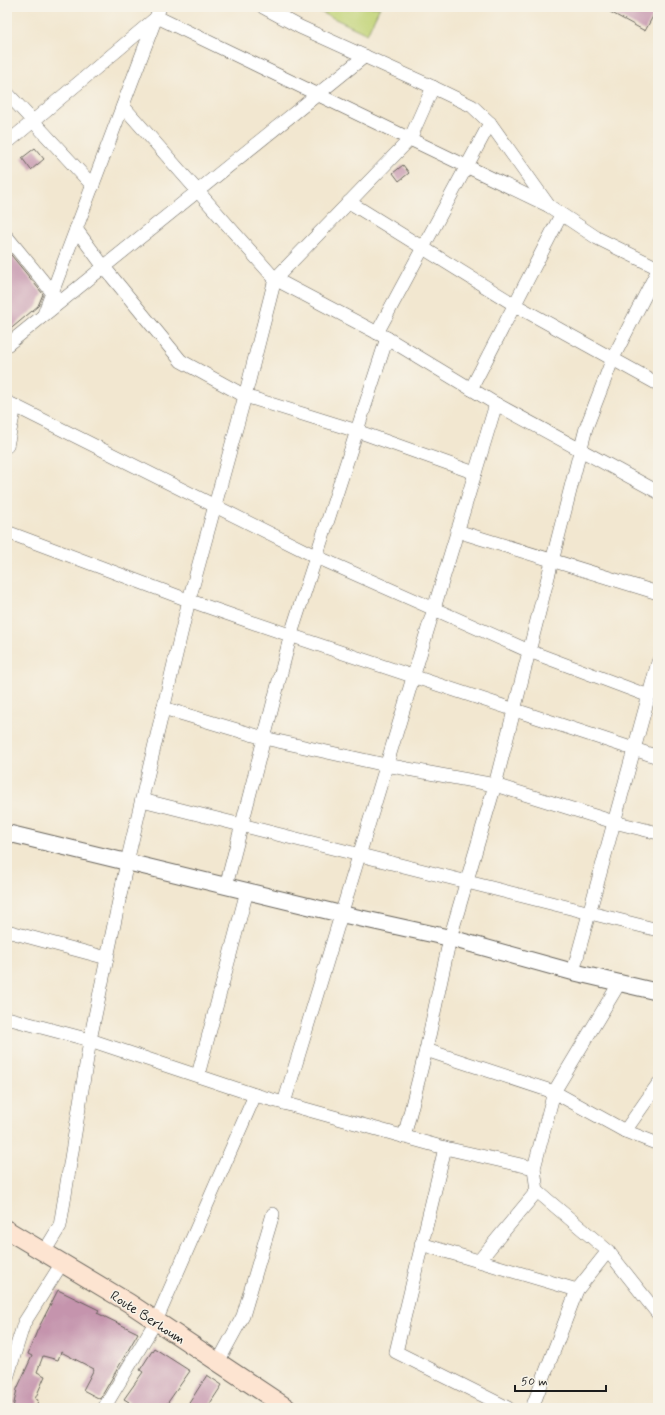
<svg xmlns="http://www.w3.org/2000/svg" width="665" height="1415" viewBox="0 0 665 1415" font-family="Mynerve,sans-serif">
<rect width="100%" height="100%" fill="#f7f3e8"/>
<filter id="ink" filterUnits="userSpaceOnUse"><feTurbulence type="fractalNoise" baseFrequency=".025" numOctaves="2"/><feDisplacementMap in="SourceGraphic" scale="8" xChannelSelector="R" yChannelSelector="G"/><feConvolveMatrix kernelMatrix="1 2 1 2 8 2 1 2 1" color-interpolation-filters="sRGB"/></filter>
<filter id="wash" filterUnits="userSpaceOnUse"><feTurbulence type="fractalNoise" baseFrequency=".012" numOctaves="4" result="noise"/><feDisplacementMap in="SourceGraphic" scale="16" xChannelSelector="R" yChannelSelector="G"/><feGaussianBlur stdDeviation="0.9" result="paint"/><feColorMatrix in="noise" values="0 0 0 0 0 0 0 0 0 0 0 0 0 0 0 0 0 1.4 0 .05"/><feComposite in="paint" operator="in"/></filter>
<g filter="url(#wash)">
<rect width="100%" height="100%" fill="#f2e7d0"/>
<polygon fill="#c1d376" stroke="#6e7849" points="310,7 380,7 367,34"/>
<g id="blocks">
<g fill="#c594ad">
<polygon points="601,7 658,7 645,31"/>
<polygon points="35,148 44,159 31,170 22,158"/>
<polygon points="403,165 409,173 399,181 393,173"/>
<polygon points="7,250 43,294 38,306 7,332"/>
<polygon points="58,1290 99,1310 97,1313 138,1333 100,1399 83,1390 94,1369 61,1352 58,1360 43,1356 37,1372 45,1376 35,1399 38,1400 36,1408 13,1408 17,1389 32,1356 28,1354 37,1331"/>
<polygon points="154,1348 190,1371 164,1408 126,1408 129,1402 124,1399 143,1372 140,1370"/>
<polygon points="207,1375 222,1385 207,1408 186,1408"/>
</g>
</g>
</g>
<g filter="url(#ink)">
<use href="#blocks" fill-opacity="0" stroke="#67635b" stroke-width="1"/>
<g fill="none" stroke-linecap="round" stroke-linejoin="round">
<defs>
<g id="minor">
<polyline points="263,7 300,27 426,84 472,106 490,123 549,206 597,238 658,268"/>
<polyline points="7,93 93,186"/>
<polyline points="123,106 275,279 387,338 496,404 658,492"/>
<polyline points="7,143 157,17 549,206"/>
<polyline points="349,202 515,305 658,384"/>
<polyline points="76,229 104,267 181,361 245,396 357,431 475,473"/>
<polyline points="7,237 56,297"/>
<polyline points="658,270 613,358 586,428 495,785 450,938 426,1050 554,1092 625,1131 658,1144"/>
<polyline points="44,314 160,7"/>
<polyline points="377,333 490,123"/>
<polyline points="7,345 365,56"/>
<polyline points="471,389 561,215"/>
<polyline points="7,402 317,557 529,651 649,696"/>
<polyline points="7,446 15,406"/>
<polyline points="457,531 658,593"/>
<path d="M7,532C67,554 128,578 188,600C344,655 501,705 658,757"/>
<polyline points="163,708 264,738 386,765 495,785 614,822 658,833"/>
<polyline points="142,800 658,930"/>
<polyline points="226,886 291,634 387,338"/>
<polyline points="7,931 107,958"/>
<polyline points="573,972 658,662"/>
<polyline points="7,1018 90,1040 255,1095 445,1148 534,1168 554,1092 620,982"/>
<polyline points="198,1075 247,891"/>
<polyline points="284,1103 496,404"/>
<polyline points="625,1131 658,1084"/>
<polyline points="404,1137 426,1050"/>
<polyline points="445,1148 396,1352 508,1408"/>
<polyline points="534,1168 537,1191 608,1251 658,1314"/>
<polyline points="421,1244 577,1290"/>
<polyline points="44,1252 60,1226 90,1040 127,862 189,600 245,396 275,279 410,139 433,87"/>
<polyline points="479,1261 537,1191"/>
<polyline points="218,1362 243,1316 273,1214"/>
<polyline points="7,1378 24,1323 62,1263"/>
<polyline points="104,1408 156,1321 255,1095"/>
<polyline points="532,1408 577,1290 608,1251"/>
</g>
<polyline id="tertiary" points="7,833 341,914 450,938 573,972 658,992"/>
<polyline id="secondary" points="7,1230 129,1303 287,1408"/>
</defs>
<use href="#minor" stroke="#67635b" stroke-width="14"/>
<use href="#tertiary" stroke="#67635b" stroke-width="18"/>
<use href="#secondary" stroke="#67635b" stroke-width="20"/>
<use href="#minor" stroke="#fff" stroke-width="13"/>
<use href="#tertiary" stroke="#fff" stroke-width="16"/>
<use href="#secondary" stroke="#fde4d1" stroke-width="18"/>
</g>
</g>
<g text-anchor="middle" stroke-width="3" stroke-linejoin="round" paint-order="stroke">
<g font-size="14" fill="#1c1c1c" stroke="#f7f3e8">
<text transform="translate(148 1317) rotate(33)" y="5">Route Berhoum</text>
</g>
</g>
<rect width="665" height="1415" fill="none" stroke="#f7f3e8" stroke-width="24"/>
<path d="M515 1385v6h91v-6" fill="none" stroke="#1c1c1c" stroke-width="2"/>
<text x="521" y="1385" font-size="12" fill="#1c1c1c" stroke="#f7f3e8" stroke-width="3" paint-order="stroke">50 m</text>
</svg>
